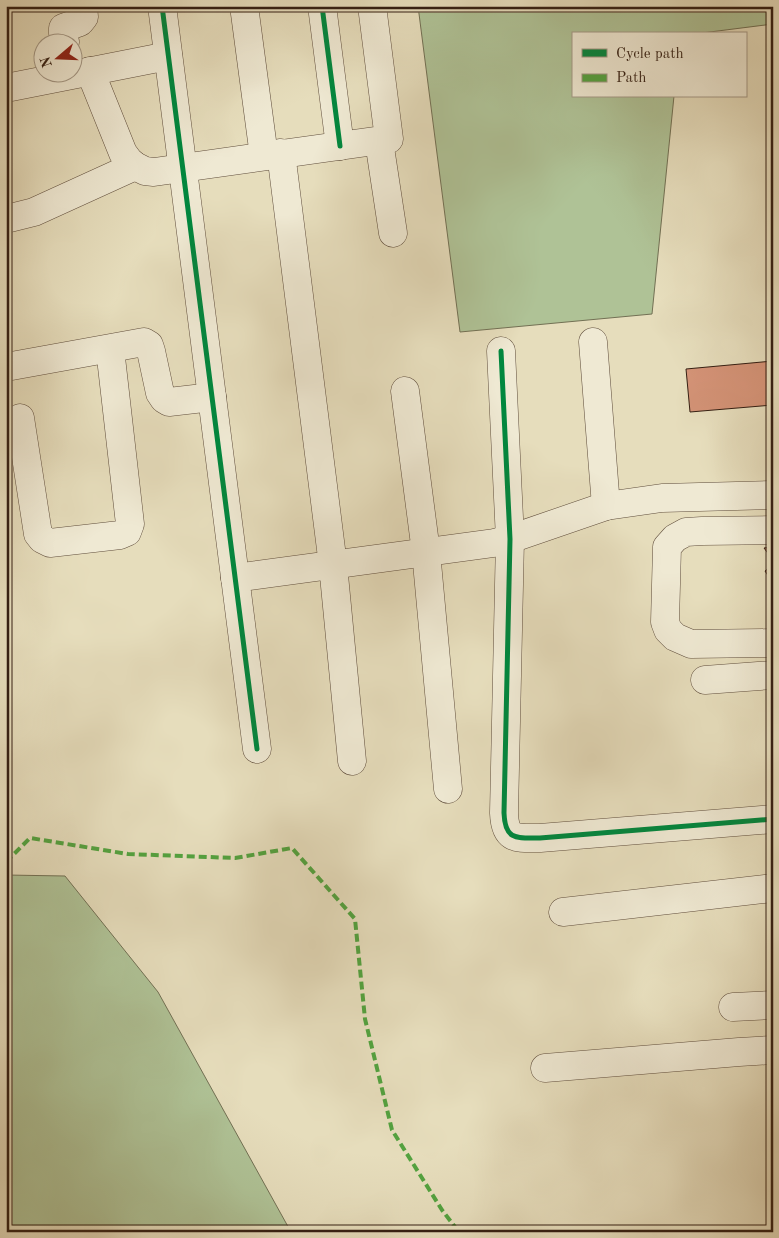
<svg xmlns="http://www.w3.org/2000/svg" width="779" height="1238" viewBox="0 0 779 1238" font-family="'Old Standard TT',serif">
<rect width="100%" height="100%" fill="#e6ddbc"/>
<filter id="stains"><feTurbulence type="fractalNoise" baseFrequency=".004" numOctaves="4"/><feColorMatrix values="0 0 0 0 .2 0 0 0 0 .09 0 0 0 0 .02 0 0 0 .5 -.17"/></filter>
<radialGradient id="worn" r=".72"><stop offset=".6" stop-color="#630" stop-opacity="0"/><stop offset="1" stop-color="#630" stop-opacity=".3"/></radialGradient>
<g fill="#afc296" stroke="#727054">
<polygon points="418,6 773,6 773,24 694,34 573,34 573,96 674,96 652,314 460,332"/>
<polygon points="6,875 65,876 158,992 291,1232 6,1232"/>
</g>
<g fill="#d49377" stroke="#341f13">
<polygon points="773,361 773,405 690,412 686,369"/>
<polygon points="773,547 773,560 764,548"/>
<polygon points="773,565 773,583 765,571"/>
</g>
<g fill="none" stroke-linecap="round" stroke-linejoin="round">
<defs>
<g id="minor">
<polyline points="162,6 257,749"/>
<polyline points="244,6 264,156"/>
<polyline points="322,6 340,146"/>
<polyline points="65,42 63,33 63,28 80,22 84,17 83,6"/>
<polyline points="90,71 123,153 129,161 135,166 145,171 154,172 389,139 372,6"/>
<polyline points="6,88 168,56"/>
<polyline points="379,141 393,233"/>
<polyline points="281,153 333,565 352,761"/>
<polyline points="6,219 34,212 135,166"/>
<polyline points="593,342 606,506"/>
<path d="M501,351L510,539L504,813C505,841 517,838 540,838L773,819"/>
<polyline points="6,367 144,342 149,345 151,351 160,393 164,399 169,402 212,397"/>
<polyline points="405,391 426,552 448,789"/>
<polyline points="20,418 38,534 42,539 50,543 120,535 127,532 130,524 110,349"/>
<polyline points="773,530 702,531 686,532 675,538 667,547 665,622 668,630 675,637 691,644 773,643"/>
<polyline points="235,578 494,543 510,539 606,506 662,498 773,495"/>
<polyline points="705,680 773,675"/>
<polyline points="563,912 773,888"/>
<polyline points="733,1007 773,1005"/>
<polyline points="545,1068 739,1052 773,1050"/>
</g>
</defs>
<use href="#minor" stroke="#604e3d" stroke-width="29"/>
<use href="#minor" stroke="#efe9d3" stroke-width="28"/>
<polyline stroke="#53a23f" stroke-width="4" stroke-dasharray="8 4" stroke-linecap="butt" points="6,862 30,838 128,854 235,858 292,848 355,919 365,1019 392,1130 442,1210 459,1232"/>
<defs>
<g id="cycleway">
<polyline points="162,6 257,749"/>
<polyline points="322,6 340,146"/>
<path d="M501,351L510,539L504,813C505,841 517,838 540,838L773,819"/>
</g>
</defs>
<use href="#cycleway" stroke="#efe9d3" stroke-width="8"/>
<use href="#cycleway" stroke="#00873e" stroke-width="5"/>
</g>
<rect width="779" height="1238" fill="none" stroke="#e6ddbc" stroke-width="25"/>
<rect x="8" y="8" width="764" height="1223" fill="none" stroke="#341f13" stroke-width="2.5"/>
<rect x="12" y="12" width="754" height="1213" fill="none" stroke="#341f13"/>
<rect x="572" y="32" width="175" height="65" fill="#efe9d3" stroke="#a49886"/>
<rect x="582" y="49" width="25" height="8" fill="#00873e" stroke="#a49886"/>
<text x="616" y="58" font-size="15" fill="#341f13">Cycle path</text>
<rect x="582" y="74" width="25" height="8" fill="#53a23f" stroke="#a49886"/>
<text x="616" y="82" font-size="15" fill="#341f13">Path</text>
<g transform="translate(58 58) rotate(251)"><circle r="24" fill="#efe9d3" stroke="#a49886"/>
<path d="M0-4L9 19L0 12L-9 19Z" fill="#8f2418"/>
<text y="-8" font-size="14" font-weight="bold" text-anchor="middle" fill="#341f13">N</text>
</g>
<rect width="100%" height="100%" filter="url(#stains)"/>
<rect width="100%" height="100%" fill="url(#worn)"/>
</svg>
